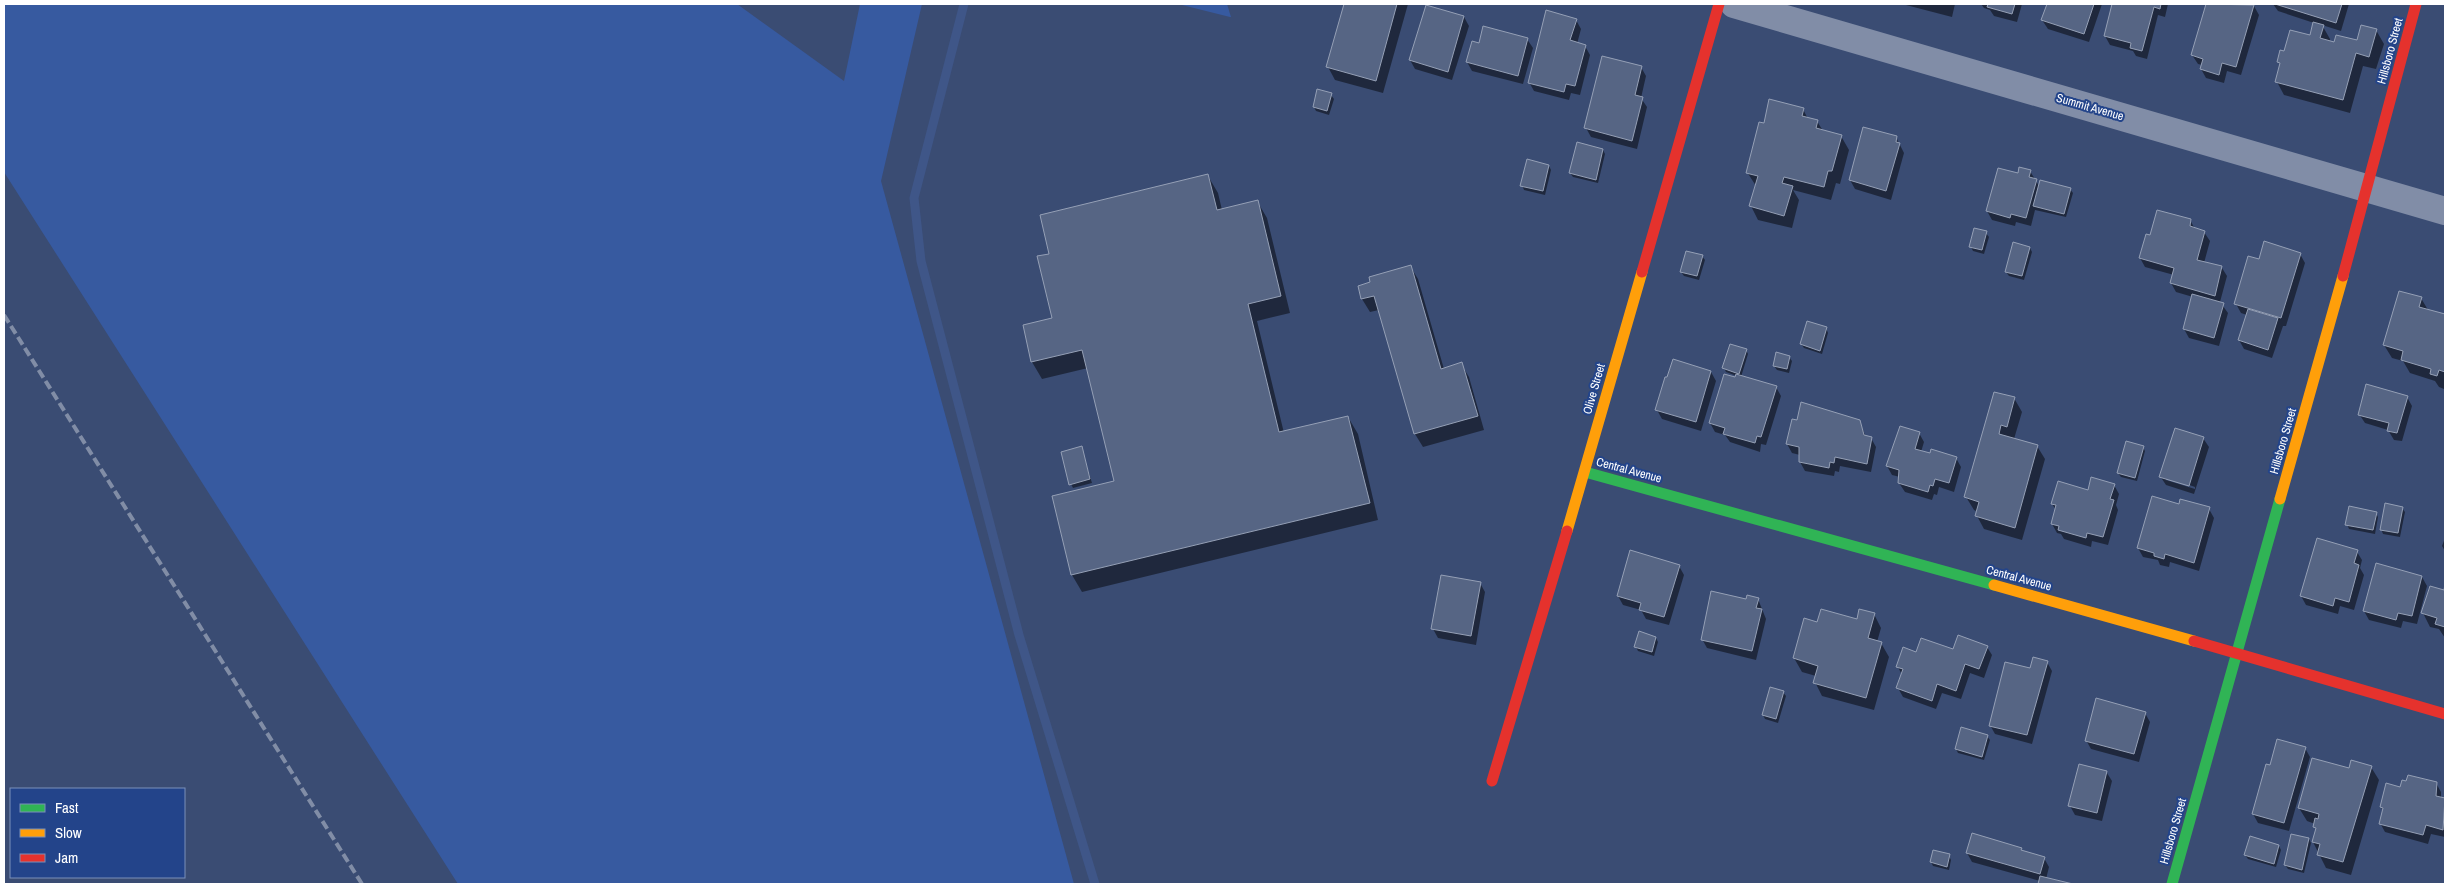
<svg xmlns="http://www.w3.org/2000/svg" width="2449" height="888" viewBox="0 0 2449 888" font-family="'Archivo Narrow',sans-serif">
<rect width="100%" height="100%" fill="#3a4c73"/>
<g fill="#375aa0">
<polygon points="4,4 737,4 844,81 860,4 922,4 881,181 1074,884 458,884 4,172"/>
<polygon points="1178,4 1227,4 1231,17 1230,17"/>
</g>
<g fill="#0007" fill-rule="evenodd">
<polygon points="1345,4 1408,4 1383,93 1335,80 1328,67"/>
<polygon points="1902,4 1955,4 1952,17"/>
<polygon points="1981,4 2022,4 2017,22 1994,16 1990,10 1984,8"/>
<polygon points="2048,4 2102,4 2089,42 2048,29 2042,20"/>
<polygon points="2112,4 2168,4 2165,17 2158,15 2147,59 2136,56 2133,51 2110,45 2105,36 2113,6"/>
<polygon points="2208,4 2245,4 2254,6 2259,15 2241,75 2227,71 2224,83 2206,78 2201,69 2202,65 2198,64 2192,55"/>
<polygon points="2273,4 2349,4 2341,31 2322,25 2330,39 2330,42 2358,42 2376,30 2384,44 2376,69 2363,66 2350,113 2284,95 2277,82 2281,66 2278,62 2285,52 2311,37 2314,23 2278,11"/>
<polygon points="1464,17 1469,26 1452,80 1415,69 1410,60"/>
<polygon points="1576,20 1581,29 1577,44 1585,46 1590,55 1580,95 1571,93 1569,100 1534,91 1529,82"/>
<polygon points="1527,39 1533,48 1523,84 1472,71 1467,62 1479,45"/>
<polygon points="1641,67 1646,76 1641,98 1647,107 1637,149 1591,137 1586,128"/>
<polygon points="1331,95 1334,99 1329,115 1316,111 1314,107"/>
<polygon points="1803,109 1808,119 1817,121 1823,131 1841,136 1849,150 1840,184 1836,183 1831,200 1793,190 1799,200 1792,228 1758,220 1751,206 1756,186 1747,172 1764,125"/>
<polygon points="1896,137 1904,153 1891,200 1855,189 1850,180"/>
<polygon points="1603,150 1605,154 1598,183 1573,177 1570,173"/>
<polygon points="1549,166 1551,170 1545,195 1524,190 1522,185"/>
<polygon points="2030,171 2039,186 2070,189 2073,193 2066,217 2035,210 2031,226 2016,222 2015,226 1992,220 1987,211 2018,175"/>
<polygon points="1208,176 1218,193 1222,210 1257,201 1267,218 1290,313 1257,321 1284,433 1348,417 1358,434 1378,520 1082,592 1072,575 1115,482 1088,368 1042,379 1032,362 1024,326 1054,319 1051,254"/>
<polygon points="2190,220 2195,229 2204,232 2210,241 2204,263 2222,268 2227,276 2220,302 2228,313 2219,346 2189,338 2184,329 2193,297 2176,292 2171,283 2174,275 2145,267 2140,258 2151,237"/>
<polygon points="1986,233 1989,237 1984,254 1973,251 1971,247"/>
<polygon points="2030,248 2032,252 2024,280 2009,276 2006,272"/>
<polygon points="2300,254 2305,263 2286,326 2283,326 2272,358 2244,349 2239,340 2247,315 2241,313 2236,304 2260,261"/>
<polygon points="1702,256 1705,260 1699,280 1684,276 1681,272"/>
<polygon points="1410,266 1418,279 1444,369 1461,364 1469,377 1484,430 1423,447 1415,434 1379,310 1370,312 1362,299 1359,287"/>
<polygon points="2421,298 2428,310 2445,315 2444,389 2439,387 2435,381 2410,373 2403,361 2392,358 2384,345"/>
<polygon points="1826,328 1828,333 1822,354 1804,348 1801,344"/>
<polygon points="1746,350 1748,354 1741,377 1776,387 1781,396 1766,445 1761,444 1760,452 1730,442 1725,435 1715,432 1710,423 1737,376 1726,372 1724,368"/>
<polygon points="1789,357 1792,361 1789,373 1777,370 1774,366"/>
<polygon points="1711,372 1716,381 1701,431 1662,419 1657,410"/>
<polygon points="1995,393 2014,398 2022,412 2014,439 2037,446 2045,459 2022,540 1984,529 1977,516 1978,512 1974,510 1966,497"/>
<polygon points="2407,397 2412,406 2402,441 2394,440 2388,430 2365,423 2359,414"/>
<polygon points="1859,421 1866,437 1871,438 1876,447 1871,472 1840,466 1839,472 1835,471 1834,476 1805,471 1800,462 1800,455 1792,453 1787,444"/>
<polygon points="1919,433 1924,442 1921,452 1956,458 1961,467 1954,492 1939,487 1937,495 1934,494 1932,500 1905,492 1899,483 1900,477 1892,475 1887,466"/>
<path d="M2203,438L2209,447L2194,494L2166,485L2160,476ZM2166,477L2195,487V489L2166,480Z"/>
<polygon points="2143,447 2145,451 2137,481 2121,477 2118,473"/>
<polygon points="1081,448 1092,483 1073,488 1071,484"/>
<polygon points="2114,485 2119,494 2116,505 2118,510 2108,545 2092,541 2091,547 2064,539 2061,534 2057,533 2052,524 2056,510 2052,504"/>
<polygon points="2180,505 2209,509 2214,518 2199,571 2170,562 2169,567 2160,565 2158,560 2143,557 2138,548"/>
<polygon points="2402,508 2405,512 2400,537 2383,534 2381,529"/>
<polygon points="2376,513 2378,517 2375,534 2349,529 2347,524"/>
<polygon points="2445,538 2445,551 2442,546"/>
<polygon points="2357,552 2362,560 2360,568 2364,575 2354,610 2340,606 2338,614 2306,605 2301,596"/>
<polygon points="1679,566 1684,575 1669,625 1646,619 1641,610 1623,605 1618,596"/>
<polygon points="2422,577 2427,586 2417,624 2403,621 2401,628 2369,620 2364,611"/>
<polygon points="1480,583 1485,592 1476,645 1438,638 1433,629"/>
<polygon points="2445,589 2445,638 2439,629 2430,627 2423,613"/>
<polygon points="1758,599 1766,619 1756,660 1707,648 1702,639 1747,601"/>
<polygon points="1874,614 1881,628 1877,642 1881,643 1889,657 1874,710 1822,696 1815,682 1816,676 1802,672 1794,658 1818,623 1858,621"/>
<polygon points="1656,638 1658,642 1654,656 1638,651 1636,647"/>
<polygon points="1987,647 1992,655 1984,678 1970,673 1961,699 1942,693 1936,709 1903,697 1898,688 1902,675 1898,667 1917,654"/>
<polygon points="2047,662 2052,671 2032,744 1995,734 1990,725 2031,670"/>
<polygon points="1783,692 1786,696 1778,723 1765,719 1763,715"/>
<polygon points="2145,713 2150,722 2139,762 2091,749 2086,740"/>
<polygon points="1987,736 1990,740 1984,760 1958,753 1956,749"/>
<polygon points="2305,748 2310,757 2289,831 2258,823 2253,814"/>
<polygon points="2080,765 2107,773 2112,781 2102,821 2075,815 2070,806"/>
<polygon points="2371,767 2379,780 2351,875 2326,868 2313,842 2316,831 2315,824 2307,821 2299,808 2350,769"/>
<polygon points="2436,783 2441,792 2441,798 2445,799 2445,837 2431,834 2428,844 2385,832 2380,823 2383,811 2381,807 2401,788"/>
<polygon points="2309,839 2311,843 2304,873 2288,869 2285,865"/>
<polygon points="2279,846 2281,850 2276,867 2248,859 2245,855"/>
<polygon points="2021,849 2023,852 2044,858 2049,867 2046,879 2068,884 2039,884 2040,881 1972,862 1967,853"/>
<polygon points="1949,856 1951,860 1949,870 1933,866 1931,862"/>
</g>
<g fill="none" stroke-linecap="round" stroke-linejoin="round">
<polyline stroke="#3f5688" stroke-width="9" points="964,4 914,198 921,261 1019,635 1095,884"/>
</g>
<g fill="#566584" stroke="#95a0b6">
<polygon points="1344,4 1397,4 1376,81 1326,67"/>
<polygon points="1988,4 2015,4 2012,14 1987,7"/>
<polygon points="2047,4 2094,4 2084,34 2041,20"/>
<polygon points="2112,4 2161,4 2160,9 2154,7 2142,51 2130,48 2131,43 2104,36"/>
<polygon points="2206,4 2254,5 2236,67 2222,63 2219,75 2200,69 2203,59 2191,55"/>
<polygon points="2275,4 2342,4 2336,23"/>
<polygon points="1426,5 1464,16 1448,72 1409,60"/>
<polygon points="1546,10 1577,19 1570,40 1586,45 1575,86 1566,84 1564,92 1528,83"/>
<polygon points="2313,22 2324,25 2320,38 2334,42 2336,35 2357,40 2361,25 2377,29 2369,57 2356,53 2343,100 2275,82 2280,63 2277,62 2280,50 2284,51 2290,30 2310,35"/>
<polygon points="1483,26 1528,38 1518,76 1466,62 1472,41 1479,43"/>
<polygon points="1602,56 1642,66 1635,95 1643,97 1632,141 1584,128"/>
<polygon points="1317,89 1332,93 1327,111 1313,107"/>
<polygon points="1769,99 1804,108 1802,116 1818,120 1816,128 1842,135 1832,171 1828,171 1824,187 1784,177 1782,183 1793,186 1784,216 1749,206 1758,176 1746,173 1759,122 1764,123"/>
<polygon points="1863,127 1897,136 1896,142 1900,143 1886,191 1849,180"/>
<polygon points="1577,142 1603,149 1596,180 1569,173"/>
<polygon points="1527,159 1549,165 1543,191 1520,186"/>
<polygon points="2019,167 2031,170 2029,177 2037,179 2026,218 2011,214 2010,218 1986,211 1998,168 2018,173"/>
<polygon points="1208,174 1217,210 1258,200 1281,296 1248,304 1279,432 1348,416 1370,503 1071,575 1052,496 1114,481 1082,350 1031,362 1023,325 1052,318 1037,256 1049,254 1040,215"/>
<polygon points="2040,180 2071,188 2064,214 2033,206"/>
<polygon points="2157,210 2191,219 2190,226 2205,231 2197,260 2222,266 2215,296 2170,283 2174,268 2139,258 2146,234 2150,235"/>
<polygon points="1974,228 1987,231 1982,250 1969,247"/>
<polygon points="2264,241 2301,253 2281,318 2234,304 2248,256 2259,259"/>
<polygon points="2013,242 2030,247 2022,276 2005,272"/>
<polygon points="1686,251 1703,255 1697,276 1680,272"/>
<polygon points="1411,265 1441,369 1462,362 1478,416 1414,434 1374,296 1361,299 1358,286 1370,282 1369,277"/>
<polygon points="2399,291 2422,297 2419,307 2445,314 2445,372 2439,370 2437,376 2430,374 2431,369 2401,360 2403,351 2383,345"/>
<polygon points="2192,294 2224,303 2214,338 2183,329"/>
<polygon points="2248,309 2278,318 2268,350 2238,340"/>
<polygon points="1807,321 1827,327 1820,351 1800,344"/>
<polygon points="1730,344 1747,349 1739,374 1722,368"/>
<polygon points="1776,352 1790,356 1787,369 1773,366"/>
<polygon points="1673,359 1711,371 1696,422 1655,410 1665,377 1667,377"/>
<polygon points="1724,374 1735,377 1736,374 1777,386 1761,437 1757,436 1755,443 1723,434 1725,428 1709,423"/>
<polygon points="2366,384 2408,396 2397,433 2387,431 2389,423 2358,415"/>
<polygon points="1994,392 2015,397 2007,427 2001,425 1999,434 2038,445 2015,528 1975,516 1979,502 1964,497"/>
<polygon points="1801,402 1860,420 1864,435 1872,437 1867,464 1835,457 1834,463 1830,462 1829,468 1799,462 1799,447 1786,444 1792,419 1797,420"/>
<polygon points="1900,426 1920,432 1915,449 1930,453 1931,449 1957,457 1949,483 1935,479 1933,486 1930,485 1928,492 1898,483 1899,470 1886,466"/>
<polygon points="2175,428 2204,437 2189,486 2159,477"/>
<polygon points="2126,441 2144,446 2135,478 2117,473"/>
<polygon points="1082,446 1090,479 1069,485 1061,452"/>
<polygon points="2091,477 2115,484 2110,499 2114,500 2103,537 2087,533 2086,538 2058,530 2059,526 2051,524 2056,505 2051,504 2058,481 2088,490"/>
<polygon points="2152,496 2179,504 2180,499 2210,507 2194,563 2165,554 2164,559 2154,556 2154,553 2137,548"/>
<polygon points="2385,503 2403,507 2398,533 2380,530"/>
<polygon points="2349,506 2377,512 2373,530 2345,525"/>
<polygon points="2317,538 2358,550 2354,563 2359,565 2349,602 2335,598 2333,606 2300,596"/>
<polygon points="1630,550 1680,565 1664,617 1639,610 1641,603 1617,596"/>
<polygon points="2376,563 2422,576 2412,616 2398,613 2396,620 2363,611"/>
<polygon points="1441,575 1481,582 1471,636 1431,629"/>
<polygon points="2445,584 2445,627 2435,624 2437,618 2421,613 2430,586 2444,590"/>
<polygon points="1711,591 1746,599 1747,595 1759,598 1756,608 1762,609 1752,651 1701,640"/>
<polygon points="1821,609 1857,619 1859,609 1875,613 1868,638 1882,642 1866,698 1813,683 1818,666 1793,658 1804,618 1817,622"/>
<polygon points="1639,631 1656,637 1652,652 1634,647"/>
<polygon points="1958,635 1988,646 1979,669 1965,664 1956,691 1937,684 1932,701 1896,688 1903,669 1896,667 1903,647 1916,652 1921,638 1953,649"/>
<polygon points="2033,657 2048,661 2027,735 1989,726 2005,662 2030,668"/>
<polygon points="1770,687 1784,691 1776,719 1762,715"/>
<polygon points="2096,698 2146,712 2134,754 2085,741"/>
<polygon points="1961,727 1988,735 1982,757 1955,749"/>
<polygon points="2277,739 2306,747 2284,823 2252,814 2266,764 2270,765"/>
<polygon points="2312,758 2349,768 2351,760 2372,766 2343,862 2317,855 2320,844 2312,842 2316,828 2313,827 2315,818 2318,819 2319,814 2298,808"/>
<polygon points="2079,764 2107,771 2097,813 2068,806"/>
<polygon points="2408,775 2437,782 2436,796 2445,798 2443,830 2426,825 2423,835 2379,824 2383,808 2380,807 2386,783 2400,787 2402,780 2406,781"/>
<polygon points="1972,833 2022,848 2021,850 2045,857 2040,874 1966,853"/>
<polygon points="2291,834 2309,838 2302,870 2284,865"/>
<polygon points="2250,836 2279,845 2274,864 2244,855"/>
<polygon points="1933,850 1950,854 1947,867 1930,862"/>
<polygon points="2040,876 2073,884 2038,884"/>
</g>
<g fill="none" stroke-linecap="round" stroke-linejoin="round">
<polyline stroke="#818da7" stroke-width="28" points="1734,4 2445,211"/>
<g stroke="#30b455" stroke-width="11">
<polyline points="1585,472 1994,585"/>
<polyline points="2172,884 2280,499"/>
</g>
<g stroke="#ff9f0a" stroke-width="11">
<polyline points="2280,499 2343,276"/>
<polyline points="1567,531 1642,272"/>
<polyline points="1994,585 2194,641"/>
</g>
<g stroke="#e5322d" stroke-width="11">
<polyline points="1642,272 1719,4"/>
<polyline points="2343,276 2416,4"/>
<polyline points="2194,641 2445,714"/>
<polyline points="1492,781 1567,531"/>
</g>
<polyline stroke="#818da6" stroke-width="4" stroke-dasharray="9 4" stroke-linecap="butt" points="4,315 362,884"/>
</g>
<g text-anchor="middle" stroke-width="4" stroke-linejoin="round" paint-order="stroke">
<g font-size="12" fill="#fff" stroke="#23448a">
<text transform="translate(2390 51) rotate(-75)" y="4">Hillsboro Street</text>
<text transform="translate(2090 107) rotate(16)" y="4">Summit Avenue</text>
<text transform="translate(1594 389) rotate(-74)" y="4">Olive Street</text>
<text transform="translate(2283 441) rotate(-74)" y="4">Hillsboro Street</text>
<text transform="translate(1629 470) rotate(15)" y="4">Central Avenue</text>
<text transform="translate(2019 578) rotate(15)" y="4">Central Avenue</text>
<text transform="translate(2173 831) rotate(-74)" y="4">Hillsboro Street</text>
</g>
</g>
<rect width="2449" height="888" fill="none" stroke="#ffffff" stroke-width="10"/>
<rect x="10" y="788" width="175" height="90" fill="#23448a" stroke="#7b8fb9"/>
<rect x="20" y="804" width="25" height="8" fill="#30b455" stroke="#7b8fb9"/>
<text x="55" y="813" font-size="15" fill="#ffffff">Fast</text>
<rect x="20" y="829" width="25" height="8" fill="#ff9f0a" stroke="#7b8fb9"/>
<text x="55" y="838" font-size="15" fill="#ffffff">Slow</text>
<rect x="20" y="854" width="25" height="8" fill="#e5322d" stroke="#7b8fb9"/>
<text x="55" y="863" font-size="15" fill="#ffffff">Jam</text>
</svg>
